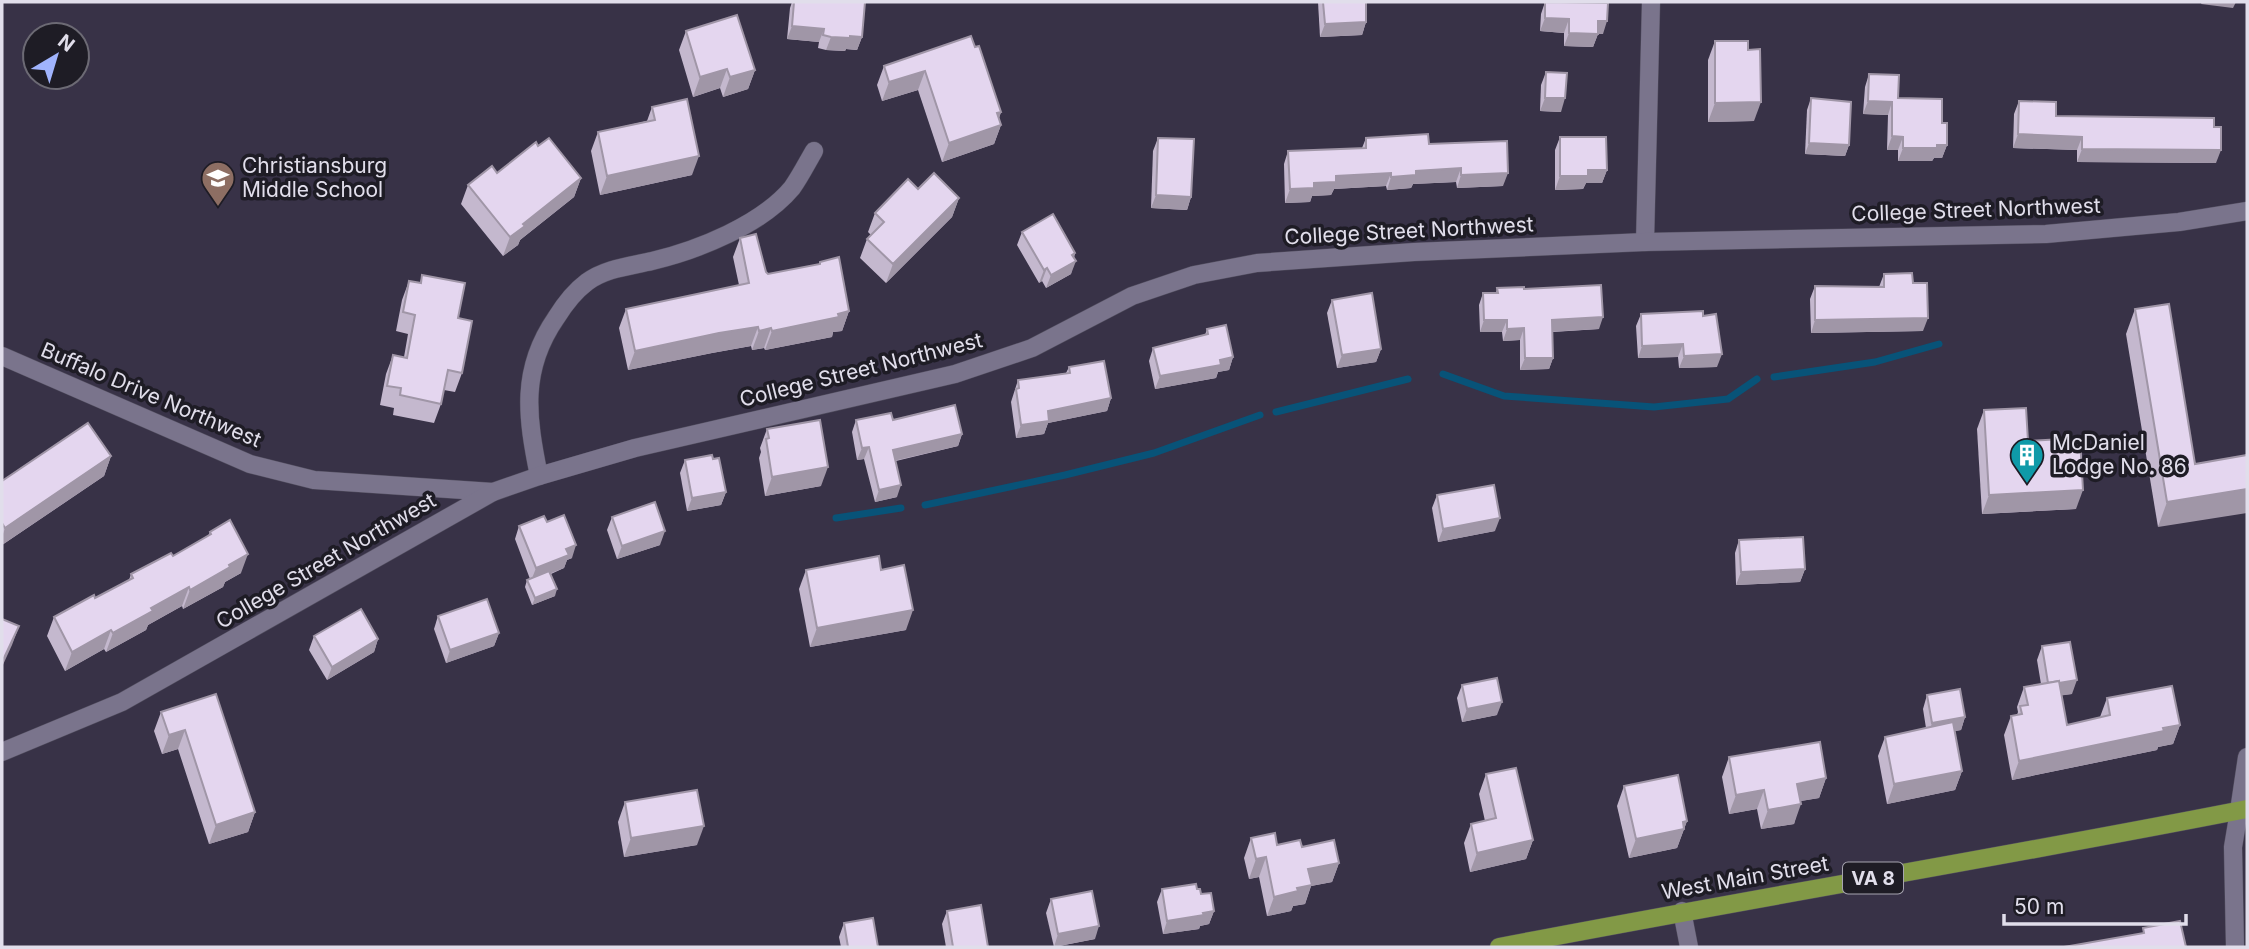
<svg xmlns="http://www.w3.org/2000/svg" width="2249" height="949" viewBox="0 0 2249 949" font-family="Inter,sans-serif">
<rect width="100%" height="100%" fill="#383247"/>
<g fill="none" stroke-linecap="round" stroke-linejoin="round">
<g stroke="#085378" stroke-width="7">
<polyline points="1443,374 1504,396 1654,407 1728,399 1757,379"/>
<polyline points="1774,377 1875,362 1939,344"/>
<polyline points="1276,412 1408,379"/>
<polyline points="925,505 1065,475 1154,453 1260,415"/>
<polyline points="836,518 901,508"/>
</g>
<defs>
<g id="street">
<polyline points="1645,242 1651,2"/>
<polyline points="2,356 250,464 314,480 493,492"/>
<path d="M539,476C527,417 520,370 556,318C564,305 575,291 587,282C606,268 631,266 652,261C698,250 761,225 792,188C800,177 807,163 814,151"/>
<polyline points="1682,911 1689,947"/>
<polyline points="2235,947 2233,847 2239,811"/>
</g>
<g id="secondary">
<polyline points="2,752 122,702 493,492 539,476 635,448 955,374 1032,348 1132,296 1194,275 1257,263 1414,252 1645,242 2046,234 2179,222 2247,211"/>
<polyline points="2239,811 2247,757"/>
</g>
<path id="primary" d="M1499,947C1748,899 1998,858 2247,809"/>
</defs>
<use href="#street" stroke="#514d5e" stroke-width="19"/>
<use href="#secondary" stroke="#514d5e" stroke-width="19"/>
<use href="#primary" stroke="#514d5e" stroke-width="19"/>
<use href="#street" stroke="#7a748c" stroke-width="18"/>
<use href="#secondary" stroke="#7a748c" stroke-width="18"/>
<use href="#primary" stroke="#829946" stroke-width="18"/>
</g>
<g fill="#c4b8ce">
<polygon points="792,2 865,2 862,37 857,50 846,49 845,51 826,50 818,48 819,42 787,39 790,8"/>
<polygon points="1318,2 1366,2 1366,22 1362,35 1320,37"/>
<polygon points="1545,2 1603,34 1598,34 1593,47 1564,46 1564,33 1540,31 1541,14"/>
<polygon points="686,31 755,70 748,89 723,97 720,88 693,97 679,50"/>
<polygon points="1715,41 1754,121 1708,122 1708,60"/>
<polygon points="975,47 1001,112 999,118 1001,125 994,144 942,162 918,90 882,101 877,85 884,66"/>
<polygon points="1546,72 1561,112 1540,111 1541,85"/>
<polygon points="1869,74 1898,98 1942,123 1947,145 1942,158 1934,158 1932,161 1898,161 1898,150 1887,150 1888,115 1863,114 1865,87"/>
<polygon points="1811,98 1849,145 1845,156 1805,154 1807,110"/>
<polygon points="2019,101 2056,116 2216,163 2077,162 2077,150 2013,148 2014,114"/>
<polygon points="652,107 692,175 600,195 591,151 598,132 647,121"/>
<polygon points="1560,137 1607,170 1602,183 1586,183 1583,189 1555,190 1555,150"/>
<polygon points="1158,138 1191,197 1187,210 1151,208 1153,151"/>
<polygon points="1366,138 1429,144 1503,186 1457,188 1456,182 1413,184 1411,188 1387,190 1386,186 1334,189 1331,195 1312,196 1310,202 1285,203 1284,164 1288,151 1362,148"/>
<polygon points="538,146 581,178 574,197 520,240 518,245 503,256 461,204 468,185 497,173"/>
<polygon points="918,189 959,198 952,217 886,283 860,258 867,239 871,235 868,232 875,213"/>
<polygon points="1022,232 1075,253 1071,274 1046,288 1042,281 1039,283 1017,245"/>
<polygon points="740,238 768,274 819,264 820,262 849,311 842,331 833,332 832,337 765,350 764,348 752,350 751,346 712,353 628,370 619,328 626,309 739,285 733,257"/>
<polygon points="1884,274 1913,283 1923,331 1811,333 1810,299 1815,286 1879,287"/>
<polygon points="422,275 458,318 462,373 455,392 444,390 441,404 434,423 393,415 394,408 380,405 386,374 393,355 404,357 408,334 396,331 402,300 409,281 420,283"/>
<polygon points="1497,288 1524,289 1599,329 1553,332 1553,358 1549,369 1520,370 1520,340 1503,341 1502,332 1480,332 1479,305 1483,293 1496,293"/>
<polygon points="1332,300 1381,349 1376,362 1337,368 1327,313"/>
<polygon points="2135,309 2195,464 2158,527 2126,334"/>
<polygon points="1641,314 1703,316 1717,367 1679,368 1678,357 1638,358 1636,326"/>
<polygon points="1207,329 1233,357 1229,370 1218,372 1216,378 1155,389 1149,361 1153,348 1205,335"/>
<polygon points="1069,367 1111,398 1107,411 1048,423 1044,434 1016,438 1011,402 1018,380 1066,373"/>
<polygon points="1984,410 2028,441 2076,509 1982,514 1977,429"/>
<polygon points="856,420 893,420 962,434 958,446 896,461 897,497 875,502 864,459 857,460 852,432"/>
<polygon points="767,429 821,486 765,496 759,458 761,452 760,448"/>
<polygon points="111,456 104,476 2,545 2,481"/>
<polygon points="713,459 726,492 721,505 687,511 680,473 685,460"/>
<polygon points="1437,495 1495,531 1438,542 1432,508"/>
<polygon points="612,517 660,545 617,559 607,530"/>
<polygon points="547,522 572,558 567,560 564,568 551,574 555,596 532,605 525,587 527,580 530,579 515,539 519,526"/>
<polygon points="210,532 241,573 225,582 223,587 183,609 182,606 148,625 146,630 106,652 104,649 65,671 47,636 54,617 95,598 129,580 131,574 173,556 208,536"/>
<polygon points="1739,540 1805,569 1800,582 1736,585 1735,553"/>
<polygon points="806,570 881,570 906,630 810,647 799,589"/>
<polygon points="438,616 499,633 494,646 446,663 434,629"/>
<polygon points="314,636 378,639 374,652 327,680 309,650"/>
<polygon points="2042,646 2072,694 2061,695 2067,725 2100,717 2107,698 2180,725 2173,744 2158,747 2157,750 2012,780 2004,735 2011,716 2017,715 2018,712 2017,707 2024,687 2041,684 2037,660"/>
<polygon points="1462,685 1497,715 1462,722 1457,698"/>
<polygon points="216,694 255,812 248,832 209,844 178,749 162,754 154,731 161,712"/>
<polygon points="1927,695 1965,717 1961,730 1955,731 1962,771 1955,790 1887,804 1878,756 1885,737 1926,728 1923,709"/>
<polygon points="1729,757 1826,778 1819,798 1800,801 1794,824 1761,829 1757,809 1729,814 1722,777"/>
<polygon points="1486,774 1533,840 1526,859 1470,872 1464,843 1471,824 1485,821 1479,794"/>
<polygon points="1624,786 1687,821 1677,848 1629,858 1617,806"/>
<polygon points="625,802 697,845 624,857 618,822"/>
<polygon points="1251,838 1277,845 1302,847 1339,863 1332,882 1311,886 1305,904 1293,906 1291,911 1267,916 1259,877 1249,879 1244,858"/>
<polygon points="1162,889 1201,894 1214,911 1209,924 1200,926 1199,929 1163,934 1157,902"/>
<polygon points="1051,899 1095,939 1054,947 1046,913"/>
<polygon points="947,911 988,947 946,947 942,924"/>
<polygon points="844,923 878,947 841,947 839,937"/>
</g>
<g fill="#a096a7">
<polygon points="2202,2 2236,2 2233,8 2201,4"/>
<polygon points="1545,18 1569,19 1564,33 1540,31"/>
<polygon points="1598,21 1607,21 1603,34 1598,34 1593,47 1564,46 1569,33"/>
<polygon points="1366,22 1362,35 1320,37 1325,24"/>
<polygon points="792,26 824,29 819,42 787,39"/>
<polygon points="850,36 862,37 857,50 846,49 845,51 826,50 831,37"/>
<polygon points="727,69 720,88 693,97 700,77"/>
<polygon points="755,70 748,89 723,97 730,77"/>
<polygon points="925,71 918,90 882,101 889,82"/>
<polygon points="1545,98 1565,98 1561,112 1540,111"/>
<polygon points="1868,101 1892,102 1888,115 1863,114"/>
<polygon points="1761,102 1754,121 1708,122 1715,103"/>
<polygon points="1001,112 996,127 1001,125 994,144 942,162 949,143 997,113"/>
<polygon points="2018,134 2082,137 2077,150 2013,148"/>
<polygon points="1892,136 1903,137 1898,150 1887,150"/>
<polygon points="1809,143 1849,145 1845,156 1805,154"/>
<polygon points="1937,145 1947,145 1942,158 1934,158 1932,161 1898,161 1903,148"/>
<polygon points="2082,149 2221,150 2216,163 2077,162"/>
<polygon points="699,156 692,175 600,195 607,176"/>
<polygon points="1461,168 1456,182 1413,184 1411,188 1387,190 1391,177 1416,171"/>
<polygon points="1588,170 1607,170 1602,183 1586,183 1583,189 1555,190 1560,176"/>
<polygon points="1391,173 1386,186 1334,189 1331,195 1312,196 1310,202 1285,203 1290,189 1336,176"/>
<polygon points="1508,173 1503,186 1457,188 1461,175"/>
<polygon points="581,178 574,197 520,240 518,245 503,256 510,237 523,224"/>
<polygon points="1156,195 1191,197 1187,210 1151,208"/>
<polygon points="959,198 952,217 886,283 893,264"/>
<polygon points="1075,253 1071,263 1076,261 1071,274 1046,288 1051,275"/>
<polygon points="1047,268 1042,281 1039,283 1044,270"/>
<polygon points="849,311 842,331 833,332 832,337 765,350 772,331"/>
<polygon points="1603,317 1599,329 1548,332 1552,320"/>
<polygon points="1928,318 1923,331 1811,333 1815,320"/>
<polygon points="1484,320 1507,320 1502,332 1480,332"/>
<polygon points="758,327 751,346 712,353 628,370 635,351 719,333"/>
<polygon points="771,328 764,348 752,350 759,331"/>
<polygon points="1524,328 1520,340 1503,341 1507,329"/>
<polygon points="1683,344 1678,357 1638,358 1642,346"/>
<polygon points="1381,349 1376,362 1337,368 1342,355"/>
<polygon points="1722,354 1717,367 1679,368 1684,356"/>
<polygon points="1233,357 1229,370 1218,372 1216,378 1155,389 1160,376"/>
<polygon points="1525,358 1553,358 1549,369 1520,370"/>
<polygon points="1111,398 1107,411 1048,423 1044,434 1016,438 1021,425 1048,411"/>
<polygon points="962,434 958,446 889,462 893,450"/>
<polygon points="869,447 864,459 857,460 862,448"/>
<polygon points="111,456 104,476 2,545 2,537 5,528"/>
<polygon points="828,467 821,486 765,496 772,477"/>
<polygon points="901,485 897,497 875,502 879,490"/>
<polygon points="2247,489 2247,513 2158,527 2167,502"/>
<polygon points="2083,490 2076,509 1982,514 1989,495"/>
<polygon points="726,492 721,505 687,511 692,498"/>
<polygon points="1500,518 1495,531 1438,542 1443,529"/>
<polygon points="665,531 660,545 617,559 622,546"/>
<polygon points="576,545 572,558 567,560 564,568 531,581 536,568 566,549"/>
<polygon points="248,554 241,573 225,582 223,587 183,609 190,590 229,565"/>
<polygon points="1805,569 1800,582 1736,585 1741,572"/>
<polygon points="189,587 182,606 148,625 146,630 106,652 113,633 151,608"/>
<polygon points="557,589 555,596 532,605 535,598"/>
<polygon points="913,610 906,630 810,647 817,628"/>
<polygon points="19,626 12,645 2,667 3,660"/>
<polygon points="111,630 104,649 65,671 72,652"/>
<polygon points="499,633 494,646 446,663 450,650"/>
<polygon points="378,639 374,652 327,680 332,667"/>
<polygon points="2077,680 2072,694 2044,698 2049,685"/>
<polygon points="1502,702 1497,715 1462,722 1467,709"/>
<polygon points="1965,717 1961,730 1928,736 1932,723"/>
<polygon points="2180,725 2173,744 2158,747 2157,750 2012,780 2019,761"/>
<polygon points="185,730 178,749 162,754 169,735"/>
<polygon points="1962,771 1955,790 1887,804 1894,784"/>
<polygon points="1826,778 1819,798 1790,803 1797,784"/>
<polygon points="1764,790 1757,809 1729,814 1736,795"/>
<polygon points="1801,804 1794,824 1761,829 1768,810"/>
<polygon points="255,812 248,832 209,844 216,825"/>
<polygon points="1687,821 1677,848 1629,858 1636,839"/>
<polygon points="704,826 697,845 624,857 631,838"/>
<polygon points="1533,840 1526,859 1470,872 1477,853"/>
<polygon points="1266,857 1259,877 1249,879 1256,859"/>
<polygon points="1339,863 1332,882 1311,886 1305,904 1293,906 1291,911 1267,916 1274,897 1308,869"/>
<polygon points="1214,911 1209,924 1200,926 1199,929 1163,934 1167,921"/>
<polygon points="1099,926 1095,939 1054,947 1058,934"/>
</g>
<g fill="#e4d6ef" stroke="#a096a7" stroke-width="2">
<polygon points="794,2 865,2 862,37 850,36 850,38 831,37 823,35 824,29 792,26"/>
<polygon points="1323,2 1366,2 1366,22 1325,24"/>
<polygon points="1545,2 1608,3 1607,21 1598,21 1598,34 1569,33 1569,19 1545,18"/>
<polygon points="737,15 755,70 730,77 727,69 700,77 686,31"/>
<polygon points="971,36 975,47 979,46 1001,112 997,113 1001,125 949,143 925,71 889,82 884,66"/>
<polygon points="1715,41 1748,41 1748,50 1760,49 1761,102 1715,103"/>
<polygon points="1546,72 1567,73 1565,98 1545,98"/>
<polygon points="1869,74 1899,75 1898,98 1942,99 1942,123 1947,123 1947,145 1937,145 1937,148 1903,148 1903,137 1892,136 1892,102 1868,101"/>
<polygon points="1811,98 1851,102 1849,145 1809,143"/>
<polygon points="687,99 699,156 607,176 598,132 655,120 652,107"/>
<polygon points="2019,101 2056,102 2056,116 2214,118 2214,127 2221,127 2221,150 2082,149 2082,137 2018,134"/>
<polygon points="1428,134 1429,144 1507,141 1508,173 1461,175 1461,168 1416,171 1416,175 1391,177 1391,173 1336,176 1336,182 1314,183 1314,188 1290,189 1288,151 1366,148 1366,138"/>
<polygon points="1560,137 1606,137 1607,170 1588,170 1588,176 1560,176"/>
<polygon points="549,138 581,178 523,224 525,226 510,237 468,185 492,166 497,173 536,142 538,146"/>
<polygon points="1158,138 1194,139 1191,197 1156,195"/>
<polygon points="934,173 959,198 893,264 867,239 884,222 875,213 908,179 918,189"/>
<polygon points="1053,214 1075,253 1072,255 1076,261 1051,275 1047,268 1044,270 1022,232"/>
<polygon points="756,234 766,272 768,274 820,264 820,262 839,257 849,311 838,314 839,317 772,331 771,328 759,331 758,327 719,333 635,351 626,309 749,283 740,238"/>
<polygon points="1912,273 1913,283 1927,283 1928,318 1815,320 1815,286 1884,287 1884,274"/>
<polygon points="422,275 465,283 458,318 472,321 462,373 448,370 441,404 400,395 401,388 387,386 393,355 407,358 415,315 403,312 409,281 421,283"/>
<polygon points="1601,285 1603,317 1552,320 1553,358 1525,358 1524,328 1507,329 1507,320 1484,320 1483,293 1498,293 1497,288 1524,287 1524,289"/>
<polygon points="1372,293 1381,349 1342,355 1332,300"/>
<polygon points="2169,304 2195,464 2247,455 2247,489 2167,502 2135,309"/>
<polygon points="1703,311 1703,316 1716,314 1722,354 1684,356 1683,344 1642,346 1641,314"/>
<polygon points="1226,325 1233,357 1220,360 1221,365 1160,376 1153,348 1208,334 1207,329"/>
<polygon points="1104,361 1111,398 1048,411 1049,421 1021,425 1016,389 1019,388 1018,380 1070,373 1069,367"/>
<polygon points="955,405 962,434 893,450 901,485 879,490 869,447 862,448 856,420 891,413 893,420"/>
<polygon points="2026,408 2028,441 2080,438 2083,490 1989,495 1984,410"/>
<polygon points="820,420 828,467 772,477 766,439 769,438 767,429"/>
<polygon points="88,423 111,456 5,528 2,523 2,481"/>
<polygon points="712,455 713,459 719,458 726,492 692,498 685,460"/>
<polygon points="1494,485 1500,518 1443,529 1437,495"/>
<polygon points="655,502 665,531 622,546 612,517"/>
<polygon points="564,515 576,545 566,549 569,555 536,568 519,526 544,516 547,522"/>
<polygon points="230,520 248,554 229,565 230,567 190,590 189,587 151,608 153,611 113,633 111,630 72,652 54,617 94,595 95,598 133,578 131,574 171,553 173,556 211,534 210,532"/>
<polygon points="1803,537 1805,569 1741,572 1739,540"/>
<polygon points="879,556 881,570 904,565 913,610 817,628 806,570"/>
<polygon points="549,571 557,589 535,598 527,580"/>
<polygon points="487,599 499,633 450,650 438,616"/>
<polygon points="361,609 378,639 332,667 314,636"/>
<polygon points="2,619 19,626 3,660 2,659"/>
<polygon points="2070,642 2077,680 2059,683 2059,681 2048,683 2042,646"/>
<polygon points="1497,678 1502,702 1467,709 1462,685"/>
<polygon points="2059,681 2067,725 2110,715 2107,698 2172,686 2180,725 2163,728 2164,731 2019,761 2011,716 2022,714 2020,706 2028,705 2024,687"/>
<polygon points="1960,689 1965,717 1932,723 1927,695"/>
<polygon points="216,694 255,812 216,825 185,730 169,735 161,712"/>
<polygon points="1953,722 1962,771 1894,784 1885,737"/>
<polygon points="1820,742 1826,778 1797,784 1801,804 1768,810 1764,790 1736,795 1729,757"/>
<polygon points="1516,768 1533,840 1477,853 1471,824 1496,818 1486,774"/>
<polygon points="1678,775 1687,821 1683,822 1684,829 1636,839 1624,786"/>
<polygon points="697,790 704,826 631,838 625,802"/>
<polygon points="1275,833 1277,845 1300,840 1302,847 1334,840 1339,863 1308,869 1312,885 1297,888 1298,891 1274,897 1266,857 1256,859 1251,838"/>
<polygon points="1196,884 1197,889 1200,889 1201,894 1211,893 1214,911 1203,913 1204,915 1167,921 1162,889"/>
<polygon points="1092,891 1099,926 1058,934 1051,899"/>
<polygon points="981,905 988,947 953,947 947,911"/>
<polygon points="873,918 878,947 848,947 844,923"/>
<polygon points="2180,921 2186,947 2064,947 2144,933 2143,928"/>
</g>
<defs>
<symbol id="school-pin" viewBox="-11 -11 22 30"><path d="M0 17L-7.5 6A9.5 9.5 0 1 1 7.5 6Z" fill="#8d6e63" stroke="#1e1c25"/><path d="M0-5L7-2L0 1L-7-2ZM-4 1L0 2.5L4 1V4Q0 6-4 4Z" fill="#fff"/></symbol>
<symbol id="building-pin" viewBox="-11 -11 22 30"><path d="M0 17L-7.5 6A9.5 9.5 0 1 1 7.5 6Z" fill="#0f9aa8" stroke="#1e1c25"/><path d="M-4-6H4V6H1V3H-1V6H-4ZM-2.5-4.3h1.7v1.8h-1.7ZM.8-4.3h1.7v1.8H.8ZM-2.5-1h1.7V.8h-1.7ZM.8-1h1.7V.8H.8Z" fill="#fff"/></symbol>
</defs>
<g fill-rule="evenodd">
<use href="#school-pin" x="199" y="159" width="38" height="52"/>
<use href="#building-pin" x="2008" y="436" width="38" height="52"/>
</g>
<g text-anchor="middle" stroke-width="7" stroke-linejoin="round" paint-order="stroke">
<rect fill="#1e1c25" stroke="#a6a4b0" stroke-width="2" x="1843" y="862.5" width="60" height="31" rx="5"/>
<g font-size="19" font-weight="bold" fill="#e1deeb">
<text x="1873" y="885">VA 8</text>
</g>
<g font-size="21" fill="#e1deeb" stroke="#1e1c25" text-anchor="start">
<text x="242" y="173">Christiansburg<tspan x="242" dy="24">Middle School</tspan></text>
<text x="2052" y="450">McDaniel<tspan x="2052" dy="24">Lodge No. 86</tspan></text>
</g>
<g font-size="21" fill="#e1deeb" stroke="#1e1c25">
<text transform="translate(1976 210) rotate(-2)" y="7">College Street Northwest</text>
<text transform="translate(1409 231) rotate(-3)" y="7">College Street Northwest</text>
<text transform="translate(861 370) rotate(-14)" y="7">College Street Northwest</text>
<text transform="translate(151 395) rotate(23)" y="7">Buffalo Drive Northwest</text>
<text transform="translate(326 561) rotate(-30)" y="7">College Street Northwest</text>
<text transform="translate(1745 878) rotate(-10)" y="7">West Main Street</text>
</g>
</g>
<rect width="2249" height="949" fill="none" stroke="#e1deeb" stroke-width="7"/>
<g transform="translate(56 56) rotate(38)"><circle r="33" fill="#1e1c25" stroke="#6c6a74" stroke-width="2"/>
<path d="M0-5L12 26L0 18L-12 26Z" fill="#a0b3fd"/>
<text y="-10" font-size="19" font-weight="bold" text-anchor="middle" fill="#e1deeb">N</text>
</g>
<path d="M2004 914v10h182v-10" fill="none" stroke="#e1deeb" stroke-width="3.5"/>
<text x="2014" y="914" font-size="21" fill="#e1deeb" stroke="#1e1c25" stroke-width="5" paint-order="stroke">50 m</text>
</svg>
